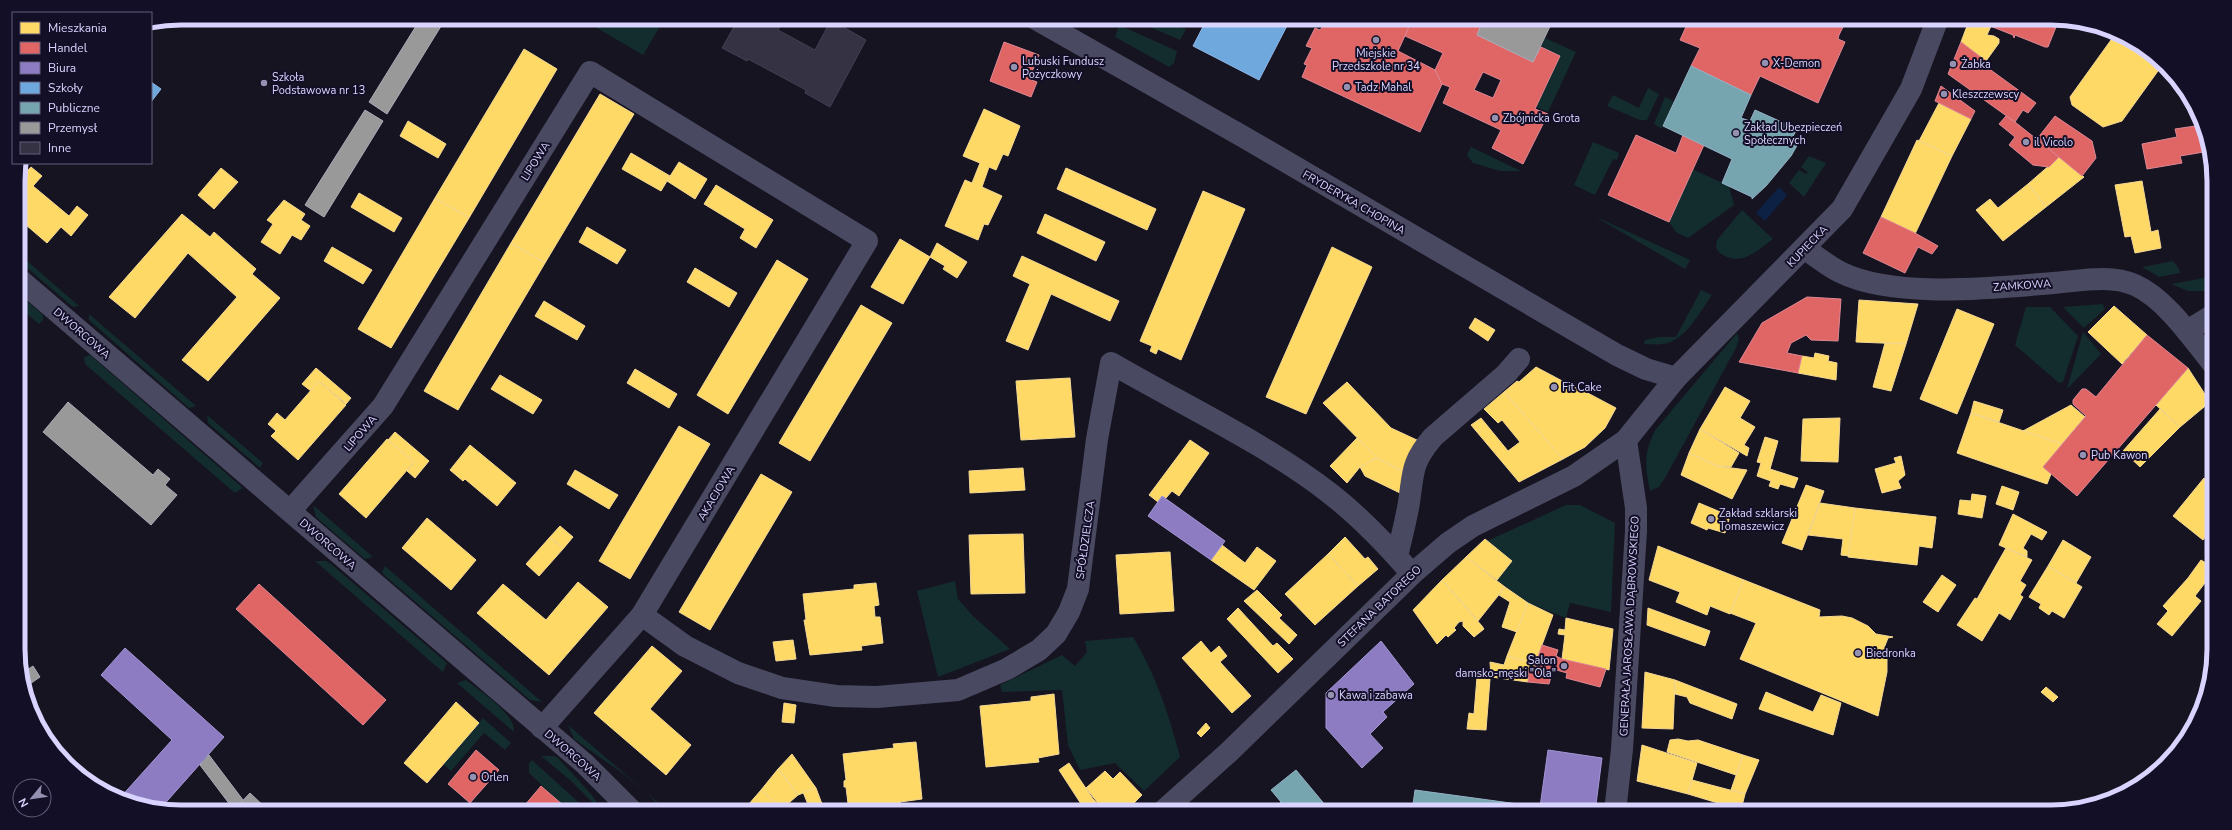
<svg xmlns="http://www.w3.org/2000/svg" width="2232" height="830" viewBox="0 0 2232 830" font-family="'Nunito Sans',sans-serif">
<rect width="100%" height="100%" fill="#161421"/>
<g fill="#132c2d">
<polygon points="580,18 665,18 643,55"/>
<polygon points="1129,18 1158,18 1186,29 1180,40"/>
<polygon points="1119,25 1177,51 1174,63 1169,67 1115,37"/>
<polygon points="1545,38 1576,52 1548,112 1536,107 1560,56 1541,47"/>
<polygon points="1648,88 1659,94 1647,120 1640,120 1607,106 1613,95 1639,108"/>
<polygon points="1665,97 1675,102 1662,129 1654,124"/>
<polygon points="1593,142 1619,153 1617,160 1613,159 1595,195 1574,185"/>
<polygon points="1471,147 1521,171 1500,171 1473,163 1467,155"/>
<polygon points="1809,156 1826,163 1804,197 1789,183 1799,170 1806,174 1808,172 1801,167"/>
<polygon points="1692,169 1729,186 1734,205 1688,238 1676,232 1669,222"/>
<path d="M1742,210L1773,239C1759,249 1745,264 1727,257C1721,254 1718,253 1716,247L1717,240Z"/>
<polygon points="1594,216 1690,260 1685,269"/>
<polygon points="19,254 79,306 73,307 19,261"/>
<polygon points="2173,261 2178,267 2180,273 2159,277 2142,267"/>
<polygon points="2210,277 2212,291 2188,291 2171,284"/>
<path d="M1701,290L1712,295C1700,311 1686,341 1663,344C1657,345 1650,344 1644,344L1645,340L1659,337H1676Z"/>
<polygon points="19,294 43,315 43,320 39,324 19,307"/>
<polygon points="2103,304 2105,309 2084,328 2063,307"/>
<polygon points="2026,307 2050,307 2078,336 2063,382 2059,383 2015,345"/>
<polygon points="89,314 196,406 189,408 89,320"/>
<polygon points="2083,332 2101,354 2067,389"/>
<path d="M1737,333L1739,339L1736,348L1665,478L1659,487L1650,491C1645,465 1643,453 1656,429Z"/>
<polygon points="90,355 243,488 235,493 85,364 84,357"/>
<polygon points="207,415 263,463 260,468 208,423"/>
<polygon points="313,505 373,557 365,559 316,517"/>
<polygon points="1566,505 1580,505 1615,523 1611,612 1570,603 1566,618 1528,603 1497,580 1512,561 1487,541"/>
<polygon points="315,561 326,561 331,564 447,663 443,672"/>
<polygon points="385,566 542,702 530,700 384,575 382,572"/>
<polygon points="955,581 958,599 973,616 1010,649 938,677 917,591"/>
<path d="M1133,637C1156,675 1169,715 1180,757L1144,791L1115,763L1080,770L1068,745L1062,690L1002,692L1000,685L1062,655L1075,666L1087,652L1085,641Z"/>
<path d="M466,680C480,691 516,714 514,732L457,683Z"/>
<polygon points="483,718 511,743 505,750 484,733 451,771 443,764"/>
<polygon points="568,725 669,812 664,812 649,795 625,775 574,739"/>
<polygon points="541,756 553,756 557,757 591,794 600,807 598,808 570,780"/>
<polygon points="532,760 588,811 573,810 562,802 563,805 529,773 529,763"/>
</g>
<polygon fill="#0d2144" points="1779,187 1787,195 1765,221 1756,213"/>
<g fill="#ffd966" stroke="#f4d894">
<polygon points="1970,18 1991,26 1987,35 1994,36 1999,39 1999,43 1986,61 1961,42"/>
<polygon points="2116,33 2141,45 2163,64 2122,121 2103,127 2072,105 2070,97"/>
<polygon points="524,49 557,69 469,218 435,198"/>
<polygon points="600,94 634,114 545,263 511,243"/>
<polygon points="1939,103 1971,119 1952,156 1919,141"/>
<polygon points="984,109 1020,126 1008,156 1003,154 996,170 989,167 982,187 1002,196 988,225 984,224 978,240 945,226 965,180 972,183 980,163 963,156"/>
<polygon points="408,121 446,144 438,158 400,136"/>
<polygon points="1917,140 1952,156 1915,234 1881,217"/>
<polygon points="631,153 670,176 661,191 622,169"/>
<polygon points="2059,157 2084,177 2046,207 2028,184"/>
<polygon points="679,162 707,179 695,199 667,181"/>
<polygon points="31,167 42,176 33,186 69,216 77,206 88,215 71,236 61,227 47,243 19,219 19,201 23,196 18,192 18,181"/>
<polygon points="221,168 238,182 214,209 198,195"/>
<polygon points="1066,168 1156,209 1147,230 1057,189"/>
<polygon points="2142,181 2151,232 2158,230 2161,248 2135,253 2131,236 2125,237 2115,185"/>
<polygon points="2028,184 2046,207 2003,241 1976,210 1990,199 1998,208"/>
<polygon points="716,185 773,220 756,248 740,238 745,229 704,204"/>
<polygon points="1203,191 1245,209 1181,360 1158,349 1156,354 1150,351 1152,346 1140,341"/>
<polygon points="359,193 402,218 394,232 351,207"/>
<polygon points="435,198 469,218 391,348 358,329"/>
<polygon points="284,200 305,214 301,220 310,226 301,240 292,235 280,254 261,242 273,224 267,220"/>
<polygon points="182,214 210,237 214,232 256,269 252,274 280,298 208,381 182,360 237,297 188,253 135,318 109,297"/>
<polygon points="1045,214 1105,242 1096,261 1037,233"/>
<polygon points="587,227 626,250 617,264 579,242"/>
<polygon points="900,239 930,257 903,304 871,287"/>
<polygon points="511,243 545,263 458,410 424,391"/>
<polygon points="937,243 967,262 957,278 943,269 945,266 930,257"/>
<polygon points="332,247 372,270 363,284 324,261"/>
<polygon points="1332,247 1372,267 1306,414 1266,397"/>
<polygon points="1022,256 1119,301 1110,321 1051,294 1028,350 1006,341 1030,284 1013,276"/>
<polygon points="777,260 808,279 728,414 697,395"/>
<polygon points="695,268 737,293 729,307 687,282"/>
<polygon points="1859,300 1918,304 1906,344 1856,342"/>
<polygon points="544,301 585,326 577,340 535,316"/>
<polygon points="861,305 892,323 810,461 779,443"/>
<polygon points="2114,306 2147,335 2122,364 2088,332"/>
<polygon points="1957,309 1994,324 1957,414 1920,399"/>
<polygon points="1475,318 1495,330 1488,341 1469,328"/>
<polygon points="1885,343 1906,344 1891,391 1873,387"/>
<polygon points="1815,353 1829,356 1828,361 1837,363 1836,380 1798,373 1802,356 1814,358"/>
<polygon points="1536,367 1568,384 1570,382 1580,392 1582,390 1616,408 1605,428 1585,447 1563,459 1504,392 1517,381 1519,382"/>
<polygon points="316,368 351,398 346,404 319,381 311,391 302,384"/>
<polygon points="2188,368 2210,402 2180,427 2156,405"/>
<polygon points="635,369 677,394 669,408 627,383"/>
<polygon points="500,375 542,400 533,414 491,389"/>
<polygon points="1070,378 1075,437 1021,440 1016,381"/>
<polygon points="319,381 346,405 298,460 271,436 276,431 268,424 277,413 285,420"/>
<polygon points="1347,382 1391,428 1419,441 1404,472 1377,458 1323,403"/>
<polygon points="1725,387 1750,401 1740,418 1755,427 1744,445 1749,448 1747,456 1700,429"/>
<polygon points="1504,392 1563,459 1519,482 1471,425 1481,418 1508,451 1520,442 1502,420 1498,423 1484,409"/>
<polygon points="1974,401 2003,410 1999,422 1971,413"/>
<polygon points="2071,405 2085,417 2062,444 2023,431"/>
<polygon points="2160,409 2180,427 2140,467 2123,451"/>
<polygon points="1971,413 2062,444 2043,467 2051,474 2047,484 1957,453"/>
<polygon points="1840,418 1838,462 1801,461 1803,419"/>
<polygon points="679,426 710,444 630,579 599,561"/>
<polygon points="1700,429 1739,453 1731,467 1717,466 1689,453"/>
<polygon points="395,432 429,461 415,478 407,471 414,462 388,440"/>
<polygon points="1765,437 1778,441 1770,469 1798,478 1794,488 1780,484 1778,489 1769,486 1771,481 1757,476 1761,463 1757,462"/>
<polygon points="1357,438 1377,458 1360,467 1347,483 1330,466"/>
<polygon points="387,439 414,462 366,518 339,494"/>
<polygon points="1190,440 1209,453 1179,496 1172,491 1166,498 1162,496 1158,502 1149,495"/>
<polygon points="470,445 516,483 497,506 465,479 463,481 450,470"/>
<polygon points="1689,453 1717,466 1747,470 1732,499 1681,475"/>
<polygon points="1901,456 1905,475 1898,481 1901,488 1882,493 1875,469 1896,463 1894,458"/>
<polygon points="1377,458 1404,472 1400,493 1365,476 1360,467"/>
<polygon points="1023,468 1025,490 970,493 969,471"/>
<polygon points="575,470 618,495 609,509 567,484"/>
<polygon points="761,474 792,492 710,630 679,612"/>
<polygon points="2204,478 2214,485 2214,526 2203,540 2173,516"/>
<polygon points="1806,485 1824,491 1802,550 1782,543"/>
<polygon points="2002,486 2019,492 2013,510 1996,504"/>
<polygon points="1972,494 1986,496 1982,518 1958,514 1960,500 1971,501"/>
<polygon points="1699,503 1730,516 1725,533 1708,528 1707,530 1691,523"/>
<polygon points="1820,503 1855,508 1849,556 1841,555 1843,539 1808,535"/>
<polygon points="1855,508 1936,517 1932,548 1919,546 1917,565 1848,557"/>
<polygon points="2013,514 2047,532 2042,540 2031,534 2023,548 2027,551 2027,557 1999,545"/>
<polygon points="427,518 476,560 451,590 402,548"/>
<polygon points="560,526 573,537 563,549 550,537"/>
<polygon points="1023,534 1025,593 971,594 969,535"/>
<polygon points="550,537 563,549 539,576 526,564"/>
<polygon points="1345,537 1365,559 1368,557 1378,569 1358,586 1328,554"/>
<polygon points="1485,539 1512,561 1497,580 1466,557"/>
<polygon points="2063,540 2091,557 2076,583 2048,566"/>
<polygon points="1222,545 1245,563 1257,547 1276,561 1254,590 1211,560"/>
<polygon points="1658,546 1744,580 1730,614 1710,606 1707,615 1676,602 1680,592 1649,580"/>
<polygon points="2006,548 2032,560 2020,581 2026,585 2020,595 2023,597 2010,620 1999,613 1982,641 1957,625 1975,598 1977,599"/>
<polygon points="1170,552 1174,611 1120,614 1116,555"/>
<polygon points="1328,554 1358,586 1315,625 1285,594"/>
<polygon points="1466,557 1505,587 1478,621 1442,580"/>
<polygon points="2201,560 2214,568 2214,571 2195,596 2201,601 2172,636 2157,624 2168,611 2163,606 2188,578"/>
<polygon points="2048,566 2082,587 2064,618 2052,611 2049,615 2039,608 2041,604 2029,597"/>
<polygon points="1942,575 1956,585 1938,612 1923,602"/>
<polygon points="1442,580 1482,626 1484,629 1474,637 1463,626 1463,621 1459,622 1454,628 1456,630 1448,637 1446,635 1437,644 1413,610"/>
<polygon points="1744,580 1820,610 1819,617 1842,616 1852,618 1868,626 1876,634 1893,637 1888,638 1884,648 1887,656 1887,672 1878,716 1740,659 1756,623 1730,613"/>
<polygon points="578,582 608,607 549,675 477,613 503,584 546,620"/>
<polygon points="876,583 879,605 874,606 875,617 880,617 883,643 861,646 862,650 810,655 804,620 806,620 803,594 854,589 854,585"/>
<polygon points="1505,587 1528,603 1517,632 1502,627 1510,602 1499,595"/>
<polygon points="1257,590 1282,615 1279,618 1297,635 1289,644 1244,601"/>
<polygon points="1528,603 1553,615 1535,664 1507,656"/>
<polygon points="1238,608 1273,646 1277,643 1293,659 1278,673 1227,619"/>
<polygon points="1648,608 1710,631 1705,646 1647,625"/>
<polygon points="1566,618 1613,629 1609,670 1562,659 1565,635 1558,634 1559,629 1565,630"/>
<polygon points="793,640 796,659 776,661 773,642"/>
<polygon points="1201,641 1211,653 1219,646 1227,656 1220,662 1251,696 1232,713 1182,658"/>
<polygon points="652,646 682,671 650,709 691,745 666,775 594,713"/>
<polygon points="1507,656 1535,664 1534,669 1529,668 1528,682 1491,677 1490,662 1504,665"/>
<polygon points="1645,672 1675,680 1673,729 1642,728"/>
<polygon points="1477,677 1490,679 1486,730 1467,729 1469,713 1474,714"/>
<polygon points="1675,680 1737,704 1732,719 1690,703 1687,697 1675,694"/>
<polygon points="2046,687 2058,697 2053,702 2041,692"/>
<polygon points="1766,692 1813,712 1821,695 1841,703 1833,735 1759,709"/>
<polygon points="1054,694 1059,754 1038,758 1039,762 986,767 980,706 1031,701 1031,697"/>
<polygon points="456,702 479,723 427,783 404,763"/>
<polygon points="784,703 796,705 794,723 782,722"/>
<polygon points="1206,723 1210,728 1201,737 1197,733"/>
<polygon points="1678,739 1688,741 1698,740 1743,755 1736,775 1667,752 1670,740"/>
<polygon points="916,742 922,799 900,802 901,806 849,812 846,787 844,787 844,781 846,780 843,754 894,748 893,744"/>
<polygon points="1642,745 1697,763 1688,794 1637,781"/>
<polygon points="792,754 816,788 798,795 778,769"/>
<polygon points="1743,755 1759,760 1745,794 1731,790"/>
<polygon points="1069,763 1093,799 1105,812 1077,812 1083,807 1059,770"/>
<polygon points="778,769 798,795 782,809 761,790"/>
<polygon points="1105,771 1113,779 1120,772 1142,795 1125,812 1105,812 1086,788"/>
<polygon points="1692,780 1745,794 1741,810 1688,794"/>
<polygon points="816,788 825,812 811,812 803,792"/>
<polygon points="761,790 782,809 780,812 742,812"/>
<polygon points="1633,808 1662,812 1633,812"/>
</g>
<g fill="#e06666" stroke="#de8794" fill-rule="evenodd">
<polygon points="1305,18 1413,18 1398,51 1435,70 1442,84 1420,132 1302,77 1307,65 1304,64 1312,48 1306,46 1315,28 1320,30 1323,26"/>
<path d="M1413,18H1432L1453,27L1457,18H1484L1477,35L1533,62L1541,47L1560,56L1535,109L1548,114L1523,164L1492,148L1501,130L1443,103L1450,87L1442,84L1435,70L1443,53L1405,36ZM1483,72L1501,80L1493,98L1474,90Z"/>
<polygon points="1690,18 1856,18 1853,25 1846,21 1839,35 1838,39 1845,42 1818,103 1760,76 1751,95 1691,66 1700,48 1680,40"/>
<polygon points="1970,18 2031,18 2056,27 2048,47 2045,47 2015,35 2014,38 2013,35"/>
<polygon points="1004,42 1039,55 1029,79 1037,82 1031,97 990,81"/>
<polygon points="1961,42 1986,61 1984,65 2036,103 2028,113 2023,110 2015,122 1948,74"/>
<polygon points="1941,86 1975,111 1971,119 1935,101"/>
<polygon points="2006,116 2015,122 2059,157 2049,167 2033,165 2009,145 2015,137 1999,124"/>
<polygon points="2055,116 2092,141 2096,158 2082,176 2037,139"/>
<polygon points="2202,125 2210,151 2180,156 2182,163 2147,169 2142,144 2177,137 2175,129"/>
<polygon points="1636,135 1676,153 1683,135 1704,145 1669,222 1608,195"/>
<polygon points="1881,217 1915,233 1938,246 1932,254 1918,247 1905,273 1863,253"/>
<polygon points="1807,297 1841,299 1838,341 1811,340 1806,335 1791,343 1787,353 1802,356 1798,373 1739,362 1762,323"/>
<polygon points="2147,335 2188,368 2077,496 2043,467 2086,416 2073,404 2073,400 2082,389 2086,389 2096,397"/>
<polygon points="259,584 386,700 363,725 236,609"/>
<polygon points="1542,645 1558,650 1556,656 1562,659 1606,669 1600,687 1566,678 1567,673 1553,669 1549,684 1528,682 1529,668 1534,669"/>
<polygon points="476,750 499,770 470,803 448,784"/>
<polygon points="541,786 563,805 556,812 519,812"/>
</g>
<g fill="#8e7cc3" stroke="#a496d5">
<polygon points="1162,496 1225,541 1211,560 1148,516"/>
<polygon points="1381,641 1414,684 1383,712 1387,717 1370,734 1383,748 1362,768 1326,728 1326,693"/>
<polygon points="125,648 224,737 160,809 129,803 119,799 172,740 101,675"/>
<polygon points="1548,750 1602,758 1595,812 1561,812 1561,810 1540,807"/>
</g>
<g fill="#6fa8dc" stroke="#8fb5e6">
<polygon points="1200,18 1291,18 1259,80 1193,46 1206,21"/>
<polygon points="151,82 161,89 151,102"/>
</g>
<g fill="#76a5af" stroke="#94b3c7">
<polygon points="1691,66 1751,95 1741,118 1750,121 1755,110 1797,129 1791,140 1799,142 1791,156 1766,186 1752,199 1752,197 1722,183 1732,159 1663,126"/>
<polygon points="1296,770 1331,812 1270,812 1281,802 1271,790"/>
<polygon points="1415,790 1540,807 1561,810 1561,812 1412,812"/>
</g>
<g fill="#999" stroke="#acabb8">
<polygon points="421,18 446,18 387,114 369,102"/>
<polygon points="1484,18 1554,18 1533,62 1477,35"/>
<polygon points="365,110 383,121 324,217 305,205"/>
<polygon points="68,402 153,475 158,469 170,479 165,485 177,495 151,525 43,432"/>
<polygon points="33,666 40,677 24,688 21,674"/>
<polygon points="209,755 243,800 234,810 200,765"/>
<polygon points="250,793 270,812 232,812"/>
<polygon points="1347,804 1354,812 1337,812 1342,807"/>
</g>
<polygon fill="#343243" stroke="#433f54" points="739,18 784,18 778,30 815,50 831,20 866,40 830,107 805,93 806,90 748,59 747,61 722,48"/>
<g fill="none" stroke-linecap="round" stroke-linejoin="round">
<g stroke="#4a4962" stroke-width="22">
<polyline points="1034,18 1242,136 1617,355 1646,369 1676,378"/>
<path d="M1805,249C1816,256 1828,266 1840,272C1894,299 1994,288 2053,283C2079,281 2110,274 2135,285C2166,299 2192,338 2213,364"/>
<polyline points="19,279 585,764 633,812"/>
<polyline points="2187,331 2213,315"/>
<polyline points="290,511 383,406 590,72 867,241 642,615 542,728"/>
<path d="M1397,556C1401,540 1405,524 1408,508C1414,475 1409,465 1433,437L1506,374L1519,359"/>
<path d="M642,615L685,646L738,673L782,688L836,696L877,697L958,690L1007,669L1039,650L1056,634L1069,612L1078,589L1097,439L1111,363C1183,405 1267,444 1332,495C1361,518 1388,546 1412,574"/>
<polyline points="1162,812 1229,752 1412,574 1448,543 1473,526 1574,476 1626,440 1676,378 1842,209 1911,89 1938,18"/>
<polyline points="1615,812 1622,749 1636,531 1636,508 1626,440"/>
</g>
</g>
<g fill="#9591b1" stroke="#130f26" stroke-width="1.5">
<circle cx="1376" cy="40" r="4"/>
<circle cx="1765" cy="63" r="4"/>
<circle cx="1953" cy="64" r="4"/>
<circle cx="1014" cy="67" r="4"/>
<circle cx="264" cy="83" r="4"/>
<circle cx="1347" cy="87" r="4"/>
<circle cx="1944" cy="94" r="4"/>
<circle cx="1495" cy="118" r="4"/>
<circle cx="1736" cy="133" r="4"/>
<circle cx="2026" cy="142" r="4"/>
<circle cx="1554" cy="387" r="4"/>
<circle cx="2083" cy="455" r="4"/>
<circle cx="1711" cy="519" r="4"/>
<circle cx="1858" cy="653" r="4"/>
<circle cx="1564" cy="666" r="4"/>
<circle cx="1331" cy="695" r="4"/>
<circle cx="473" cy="777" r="4"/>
</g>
<g text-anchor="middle" stroke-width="4" stroke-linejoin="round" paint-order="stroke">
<g font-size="11" fill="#d9d4ff" stroke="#130f26" text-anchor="start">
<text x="1376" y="57" text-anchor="middle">Miejskie<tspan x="1376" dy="13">Przedszkole nr 34</tspan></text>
<text x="1022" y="65">Lubuski Fundusz<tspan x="1022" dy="13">Pożyczkowy</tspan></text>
<text x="1773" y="67">X-Demon</text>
<text x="1961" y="68">Żabka</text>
<text x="272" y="81">Szkoła<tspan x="272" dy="13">Podstawowa nr 13</tspan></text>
<text x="1355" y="91">Tadz Mahal</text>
<text x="1952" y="98">Kleszczewscy</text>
<text x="1503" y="122">Zbójnicka Grota</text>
<text x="1744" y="131">Zakład Ubezpieczeń<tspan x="1744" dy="13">Społecznych</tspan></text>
<text x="2034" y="146">il Vicolo</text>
<text x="1562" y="391">Fit Cake</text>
<text x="2091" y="459">Pub Kawon</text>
<text x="1719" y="517">Zakład szklarski<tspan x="1719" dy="13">Tomaszewicz</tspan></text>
<text x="1866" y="657">Biedronka</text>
<text x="1556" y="664" text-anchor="end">Salon<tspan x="1556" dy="13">damsko-męski "Ola"</tspan></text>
<text x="1339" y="699">Kawa i zabawa</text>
<text x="481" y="781">Orlen</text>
</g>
<g font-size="11" fill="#d9d4ff" stroke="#130f26">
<text transform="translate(535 161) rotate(-58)" y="4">LIPOWA</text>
<text transform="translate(1354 202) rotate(30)" y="4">FRYDERYKA CHOPINA</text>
<text transform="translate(1807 246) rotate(-46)" y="4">KUPIECKA</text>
<text transform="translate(2022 285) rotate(-4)" y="4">ZAMKOWA</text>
<text transform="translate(82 333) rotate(41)" y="4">DWORCOWA</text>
<text transform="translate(360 433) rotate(-49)" y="4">LIPOWA</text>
<text transform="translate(716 493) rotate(-59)" y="4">AKACJOWA</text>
<text transform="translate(1085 540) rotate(-82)" y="4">SPÓŁDZIELCZA</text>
<text transform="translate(328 544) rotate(41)" y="4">DWORCOWA</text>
<text transform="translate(1379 606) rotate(-44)" y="4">STEFANA BATOREGO</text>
<text transform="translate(1629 626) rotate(-87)" y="4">GENERAŁA JAROSŁAWA DĄBROWSKIEGO</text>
<text transform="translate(573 755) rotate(41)" y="4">DWORCOWA</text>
</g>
</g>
<path d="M0 0H2232V830H0ZM181 25H2051A156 156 0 0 1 2207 181V649A156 156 0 0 1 2051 805H181A156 156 0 0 1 25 649V181A156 156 0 0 1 181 25Z" fill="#130f26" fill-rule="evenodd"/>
<path fill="none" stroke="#d9d4ff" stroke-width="5" d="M181 25H2051A156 156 0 0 1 2207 181V649A156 156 0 0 1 2051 805H181A156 156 0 0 1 25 649V181A156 156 0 0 1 181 25Z"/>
<rect x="12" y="12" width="140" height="152" fill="#130f26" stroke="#625e7d"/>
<rect x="20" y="22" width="20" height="12" fill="#ffd966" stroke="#625e7d"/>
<text x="48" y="32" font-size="12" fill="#d9d4ff">Mieszkania</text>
<rect x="20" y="42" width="20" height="12" fill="#e06666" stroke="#625e7d"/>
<text x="48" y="52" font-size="12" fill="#d9d4ff">Handel</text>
<rect x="20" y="62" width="20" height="12" fill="#8e7cc3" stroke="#625e7d"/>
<text x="48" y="72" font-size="12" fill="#d9d4ff">Biura</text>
<rect x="20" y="82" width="20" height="12" fill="#6fa8dc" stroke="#625e7d"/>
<text x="48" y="92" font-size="12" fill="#d9d4ff">Szkoły</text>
<rect x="20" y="102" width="20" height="12" fill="#76a5af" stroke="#625e7d"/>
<text x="48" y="112" font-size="12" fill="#d9d4ff">Publiczne</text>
<rect x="20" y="122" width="20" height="12" fill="#999999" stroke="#625e7d"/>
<text x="48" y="132" font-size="12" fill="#d9d4ff">Przemysł</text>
<rect x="20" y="142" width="20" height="12" fill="#343243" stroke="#625e7d"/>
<text x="48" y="152" font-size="12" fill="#d9d4ff">Inne</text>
<g transform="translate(32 798) rotate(241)"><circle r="19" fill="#130f26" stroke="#625e7d"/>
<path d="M0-3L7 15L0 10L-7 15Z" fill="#9591b1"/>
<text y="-6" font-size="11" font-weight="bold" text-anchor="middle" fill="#d9d4ff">N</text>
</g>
</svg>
